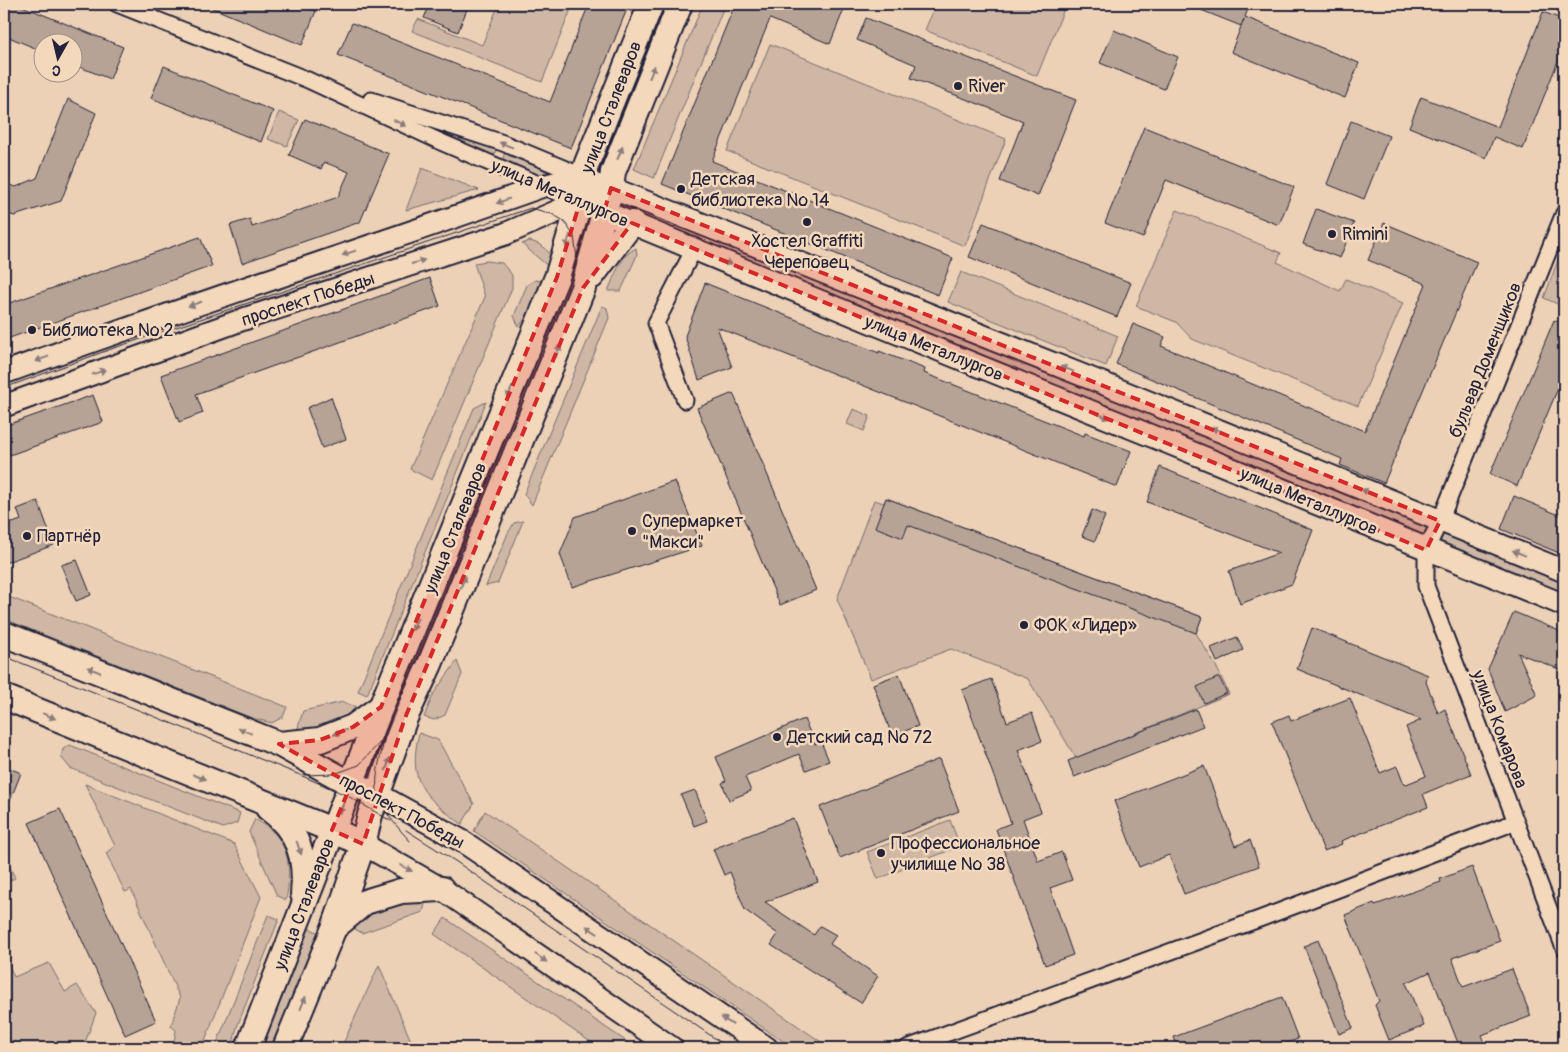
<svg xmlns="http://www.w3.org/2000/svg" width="1568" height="1052" viewBox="0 0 1568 1052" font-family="Pangolin,sans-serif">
<rect width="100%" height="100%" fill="#ecd1b6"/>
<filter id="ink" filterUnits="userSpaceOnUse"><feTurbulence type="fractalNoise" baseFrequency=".02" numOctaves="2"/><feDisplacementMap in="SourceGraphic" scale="10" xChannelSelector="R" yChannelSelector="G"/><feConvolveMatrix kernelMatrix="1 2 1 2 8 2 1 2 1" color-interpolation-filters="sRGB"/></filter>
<g filter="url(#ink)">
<g fill="#ceb7a4" stroke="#786c70">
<polygon points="499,4 573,4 542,82 412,31 418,19 482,45"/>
<polygon points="658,4 669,4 606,159 596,155"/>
<polygon points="703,4 725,4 654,178 634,169"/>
<polygon points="936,4 1066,4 1037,76 925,30"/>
<polygon points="770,44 1006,139 965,246 727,151"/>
<polygon points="279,112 299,120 287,146 268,139"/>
<polygon points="457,137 475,140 497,147 493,159 472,149"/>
<polygon points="506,150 545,167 545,173 538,177 501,163"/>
<polygon points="422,168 479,190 406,210"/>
<polygon points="1177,210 1281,253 1277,262 1340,291 1346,279 1403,303 1358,406 1192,339 1176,322 1136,306"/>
<path d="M529,241C539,243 545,247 551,256L550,268L522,244Z"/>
<polygon points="722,242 729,242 1428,526 1423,538 724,254 719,247"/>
<polygon points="1564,244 1564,307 1544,298"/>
<path d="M636,248L637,255L621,291H608C615,275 620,256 636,248Z"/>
<polygon points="487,261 502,263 512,275 512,288 432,480 410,469 485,297 474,263"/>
<polygon points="961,272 1118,336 1106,366 948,302"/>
<polygon points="535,280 546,282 541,295 519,327 514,316 527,285"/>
<polygon points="563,285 572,290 401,709 392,705"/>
<polygon points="602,306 607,308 609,318 532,505 524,494"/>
<polygon points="486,402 367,695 358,691 474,408"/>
<polygon points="853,409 870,416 864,431 847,424"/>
<polygon points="886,498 1202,617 1196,633 1216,666 1229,694 1076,758 1028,679 951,649 871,679 837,599 874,500 884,503"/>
<polygon points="523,521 498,583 486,586 508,533 514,523"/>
<polygon points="1444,532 1564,581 1564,595 1439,545"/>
<polygon points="4,595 287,707 283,717 272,723 252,718 4,619"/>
<polygon points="457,661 462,674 445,715 434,720 424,717 434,693"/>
<path d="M343,702L356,707C340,733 323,730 296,734L303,711Z"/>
<path d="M419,733L438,740L474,804L462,824C424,797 407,782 419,733Z"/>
<polygon points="70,745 240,813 237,823 223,828 70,768 61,757 63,749"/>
<polygon points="85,784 234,844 261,897 202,1048 173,1048 176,1030 171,1026 180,998 131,889 125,892 106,853 115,846"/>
<polygon points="485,811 830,1048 793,1048 474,831"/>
<path d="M255,819C263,824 273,830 279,839C291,855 290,881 286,900L277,896L249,832Z"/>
<polygon points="950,820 960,846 878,879 867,852"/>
<polygon points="4,853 15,878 4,883"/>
<polygon points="412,901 425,904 423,912 362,933 353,928 365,913 379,906"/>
<polygon points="268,915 279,919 237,1027 232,1048 215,1048"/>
<polygon points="445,918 636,1048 599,1048 434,934"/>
<polygon points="309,928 321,934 275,1048 261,1048"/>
<polygon points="4,953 14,977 49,963 65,992 77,985 96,1013 83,1048 4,1048"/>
<polygon points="379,965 414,1048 341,1048"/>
</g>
<g fill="#b6a395" stroke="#22223b">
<polygon points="6,4 17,4 123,47 110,79 72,64 72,42 42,42 42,51 4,35 4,9"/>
<polygon points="203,4 299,4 316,11 302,45"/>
<polygon points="430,4 469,4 458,32 424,18"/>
<polygon points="589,4 629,4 571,148 338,55 352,23 550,102"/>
<polygon points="735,4 846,4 830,44 770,19 712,161 953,258 938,295 662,184"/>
<polygon points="1186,4 1250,4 1245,17 1359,63 1345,98 1231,52 1244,19 1241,26"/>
<polygon points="1543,12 1564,20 1564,46 1523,149 1494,137 1486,158 1409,127 1421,97 1498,127"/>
<polygon points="866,18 1076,100 1038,196 1000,181 1023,121 911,78 916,65 857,40"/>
<polygon points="1114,30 1178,57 1164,89 1100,63"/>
<polygon points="164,66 273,111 261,142 151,98"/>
<polygon points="68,99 96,113 61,201 14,216 4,212 4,183 16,187 37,178"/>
<polygon points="305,119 389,154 360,222 242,263 230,225 250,219 252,227 338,197 349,172 324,162 321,169 289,155"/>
<polygon points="1351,121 1389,136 1364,199 1327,184"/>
<polygon points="1144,127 1294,187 1279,225 1166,180 1143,238 1105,223"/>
<polygon points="1316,209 1354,223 1340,258 1303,244"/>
<polygon points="983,223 1131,283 1117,317 969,257"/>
<polygon points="1384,223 1477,262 1384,483 1340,465 1342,459 1116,364 1133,324 1165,337 1161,346 1365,431 1426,284 1368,260"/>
<polygon points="200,237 212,266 4,340 4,305"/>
<polygon points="430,278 440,306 196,394 203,413 179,422 161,375"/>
<polygon points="705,283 879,353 879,351 925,369 924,373 1084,436 1085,433 1131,451 1117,487 717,327 732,367 699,380 685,336"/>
<polygon points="1554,320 1564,325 1564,374 1517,486 1490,474"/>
<polygon points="733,393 816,590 780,605 697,408"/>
<polygon points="93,395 103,422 4,457 4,426"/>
<polygon points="331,397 346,439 322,448 307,408"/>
<polygon points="1160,467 1313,530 1292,584 1240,604 1229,571 1279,553 1147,502"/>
<polygon points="675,481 702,546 572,587 560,554 575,517"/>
<polygon points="1514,496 1564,517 1564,555 1501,529"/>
<polygon points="886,498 1202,617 1196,633 908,525 903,538 875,527"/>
<polygon points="38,501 54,545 4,563 4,526 21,520 17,509"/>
<polygon points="1092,510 1105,516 1095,541 1082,536"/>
<polygon points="77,560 91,595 76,601 61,565"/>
<polygon points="1514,612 1564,633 1564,671 1518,653 1537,695 1505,712 1488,669"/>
<polygon points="1312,628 1428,675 1426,682 1438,713 1445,709 1471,774 1423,794 1428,807 1341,841 1342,844 1324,851 1272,722 1289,715 1291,721 1350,698 1380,773 1397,766 1404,785 1426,776 1406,727 1421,720 1297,669"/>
<polygon points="1237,637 1243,650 1217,662 1211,648"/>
<polygon points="899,674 918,726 892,736 873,684"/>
<polygon points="1219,677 1227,693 1204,703 1197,687"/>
<polygon points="991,679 1007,722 1032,713 1042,741 1018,750 1041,812 1023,819 1038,861 1062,852 1072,880 1050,888 1073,955 1045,965 996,829 1011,823 962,690"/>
<polygon points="1196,709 1203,726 1074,777 1068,761"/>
<polygon points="804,719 815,744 821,742 829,761 806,770 799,754 745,777 751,791 729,800 722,783 726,781 716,757"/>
<polygon points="939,759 959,811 840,858 820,807"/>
<polygon points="4,766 21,773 4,816"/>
<polygon points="1204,766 1235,846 1250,840 1259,866 1184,894 1169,855 1139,867 1114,801"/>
<polygon points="695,790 707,821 694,826 681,795"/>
<polygon points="60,809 156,1021 125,1035 29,823"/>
<polygon points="793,818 818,882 765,902 814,935 820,926 836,935 830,944 878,976 861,1003 771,945 778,934 745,910 730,872 724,875 713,849"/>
<polygon points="1472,867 1500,941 1452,958 1463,987 1512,969 1531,1016 1482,1035 1487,1048 1460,1048 1430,972 1406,983 1424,1026 1389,1040 1375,1005 1379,1001 1345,915 1374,903 1375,905 1441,882 1440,879"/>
<polygon points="1318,940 1353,1028 1339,1034 1304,946"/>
<polygon points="1282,997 1298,1039 1272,1048 1178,1048 1174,1037"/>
</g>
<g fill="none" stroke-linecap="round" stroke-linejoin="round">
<defs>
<g id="street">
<polyline points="117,4 308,80 441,142 580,202"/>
<polyline points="371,100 503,143 611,188"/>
<polyline points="1564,213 1440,521 1426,550 1426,586 1564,948"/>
<polyline points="685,400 656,323 694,249"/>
<polyline points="907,1048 1262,918 1515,822"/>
</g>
<g id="secondary">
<polyline points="590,206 880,326 1159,439 1564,605"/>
<path d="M4,373C182,307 364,250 543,186L583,176"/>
<polyline points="4,406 244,319 505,234 611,188 1102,383 1564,571"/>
<polyline points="377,794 462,841 767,1048"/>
<polyline points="363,844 442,889 672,1048"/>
</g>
<g id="primary">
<polyline points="592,276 632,223"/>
<polyline points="4,634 279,744 351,784 365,789"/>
<polyline points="4,697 332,830 363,844"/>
<polyline points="279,744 320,740 353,727 381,707"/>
<path d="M268,808C298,830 307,858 303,894"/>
<polyline points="335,927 365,902 401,891 442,889"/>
<polyline points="248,1048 381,707 557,277 580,202 583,176 587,163 651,4"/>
<polyline points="285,1048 334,928 363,844 370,815 405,718 430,664 583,288 611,188 613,172 680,4"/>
</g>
</defs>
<use href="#street" stroke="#22223b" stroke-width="19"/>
<use href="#secondary" stroke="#22223b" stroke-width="25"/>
<use href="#primary" stroke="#22223b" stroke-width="28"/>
<use href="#street" stroke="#f4d8bb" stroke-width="15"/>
<use href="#secondary" stroke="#f4d8bb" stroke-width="21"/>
<use href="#primary" stroke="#f4d8bb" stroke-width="24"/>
<g stroke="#22223b" stroke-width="1">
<path d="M4,388L114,348L531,208L552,214L564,221L574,236L577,259L569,282L385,737C381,755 375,773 377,792C379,807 400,830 410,841"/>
<polyline points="4,656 300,775 346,795 391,821"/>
<polyline points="304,775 334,774 359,765 385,737"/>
<polyline points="406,830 455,861 729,1048"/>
</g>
</g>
<defs><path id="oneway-solid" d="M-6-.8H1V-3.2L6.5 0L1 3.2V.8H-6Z" transform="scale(1.25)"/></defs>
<g fill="#8b7d7b">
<use href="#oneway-solid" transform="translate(652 72) rotate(-68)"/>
<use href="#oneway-solid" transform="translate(400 123) rotate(25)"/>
<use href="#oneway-solid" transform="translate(506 145) rotate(-159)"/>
<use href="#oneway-solid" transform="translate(620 153) rotate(-68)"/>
<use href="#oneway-solid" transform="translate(503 201) rotate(160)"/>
<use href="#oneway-solid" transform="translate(568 241) rotate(107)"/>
<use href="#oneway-solid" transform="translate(349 253) rotate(161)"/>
<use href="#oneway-solid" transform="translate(418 262) rotate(-18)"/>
<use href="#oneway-solid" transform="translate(725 262) rotate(23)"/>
<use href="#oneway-solid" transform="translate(195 304) rotate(161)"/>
<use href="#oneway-solid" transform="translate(558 351) rotate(-68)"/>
<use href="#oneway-solid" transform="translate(42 359) rotate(160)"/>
<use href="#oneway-solid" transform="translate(1067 369) rotate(-159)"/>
<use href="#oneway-solid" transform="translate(99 372) rotate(-20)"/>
<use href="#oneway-solid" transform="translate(510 392) rotate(112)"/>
<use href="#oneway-solid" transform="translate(1103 416) rotate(22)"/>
<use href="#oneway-solid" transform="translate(1218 430) rotate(-158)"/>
<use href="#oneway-solid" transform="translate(1368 492) rotate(-158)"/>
<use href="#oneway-solid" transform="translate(1519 553) rotate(-158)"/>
<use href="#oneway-solid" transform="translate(463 582) rotate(-67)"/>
<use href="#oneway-solid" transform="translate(415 624) rotate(112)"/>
<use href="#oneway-solid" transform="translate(94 670) rotate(-158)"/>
<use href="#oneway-solid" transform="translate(49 716) rotate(23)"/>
<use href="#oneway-solid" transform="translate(245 731) rotate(-158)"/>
<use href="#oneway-solid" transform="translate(340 732) rotate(159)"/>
<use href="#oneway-solid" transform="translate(388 764) rotate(-70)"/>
<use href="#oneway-solid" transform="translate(199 777) rotate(22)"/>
<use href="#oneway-solid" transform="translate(342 807) rotate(113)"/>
<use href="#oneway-solid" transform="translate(299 848) rotate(70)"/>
<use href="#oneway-solid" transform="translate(406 868) rotate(29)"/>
<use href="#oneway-solid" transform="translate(592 930) rotate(-146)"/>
<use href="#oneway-solid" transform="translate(541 958) rotate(35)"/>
<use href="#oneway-solid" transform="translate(303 1003) rotate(-68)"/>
<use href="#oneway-solid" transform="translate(727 1021) rotate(-146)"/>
</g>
</g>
<path fill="#d62828" fill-opacity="0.2" stroke="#d62828" stroke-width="4" stroke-dasharray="10 6" stroke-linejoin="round" d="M611,188L1440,521L1426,550L632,223L583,288L405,718L363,844L332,830L351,784L279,744L320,740L353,727L381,707L557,277L580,202L604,212Z"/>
<g fill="#22223b" stroke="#f4d8bb" stroke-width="2">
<circle cx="958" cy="86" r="5"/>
<circle cx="681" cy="189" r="5"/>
<circle cx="807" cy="222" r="5"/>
<circle cx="1332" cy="234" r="5"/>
<circle cx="32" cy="330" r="5"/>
<circle cx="632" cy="531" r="5"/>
<circle cx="27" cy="536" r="5"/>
<circle cx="1024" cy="625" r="5"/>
<circle cx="777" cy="737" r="5"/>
<circle cx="881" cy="853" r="5"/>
</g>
<g text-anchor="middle" stroke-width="5" stroke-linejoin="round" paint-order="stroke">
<g font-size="18" fill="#22223b" stroke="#f4d8bb" text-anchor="start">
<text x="968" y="92">River</text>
<text x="691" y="185">Детская<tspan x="691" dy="21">библиотека № 14</tspan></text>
<text x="1342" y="240">Rimini</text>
<text x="807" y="247" text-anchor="middle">Хостел Graffiti<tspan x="807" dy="21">Череповец</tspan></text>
<text x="42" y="336">Библиотека № 2</text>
<text x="642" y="527">Супермаркет<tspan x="642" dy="21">"Макси"</tspan></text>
<text x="37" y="542">Партнёр</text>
<text x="1034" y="631">ФОК «Лидер»</text>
<text x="787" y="743">Детский сад № 72</text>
<text x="891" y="849">Профессиональное<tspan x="891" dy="21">училище № 38</tspan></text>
</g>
<g font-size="18" fill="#22223b" stroke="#f4d8bb">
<text transform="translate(611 107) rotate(-69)" y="6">улица Сталеваров</text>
<text transform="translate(560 193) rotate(23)" y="6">улица Металлургов</text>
<text transform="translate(308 299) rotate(-18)" y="6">проспект Победы</text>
<text transform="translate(934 348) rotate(22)" y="6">улица Металлургов</text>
<text transform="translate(1485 360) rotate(-68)" y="6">бульвар Доменщиков</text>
<text transform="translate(1309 501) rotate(23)" y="6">улица Металлургов</text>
<text transform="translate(455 528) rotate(-68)" y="6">улица Сталеваров</text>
<text transform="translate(1500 729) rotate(69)" y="6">улица Комарова</text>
<text transform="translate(402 811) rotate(28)" y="6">проспект Победы</text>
<text transform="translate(304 904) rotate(-69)" y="6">улица Сталеваров</text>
</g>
</g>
<rect width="1568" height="1052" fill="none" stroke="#f4d8bb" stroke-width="20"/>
<rect x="10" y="10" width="1548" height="1032" fill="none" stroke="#22223b" stroke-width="2" filter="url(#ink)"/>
<g transform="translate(58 58) rotate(188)"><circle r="24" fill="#f4d8bb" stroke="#a08f88"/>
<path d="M0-4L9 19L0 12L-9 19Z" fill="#22223b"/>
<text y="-8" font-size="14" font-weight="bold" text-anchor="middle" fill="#22223b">С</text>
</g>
</svg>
